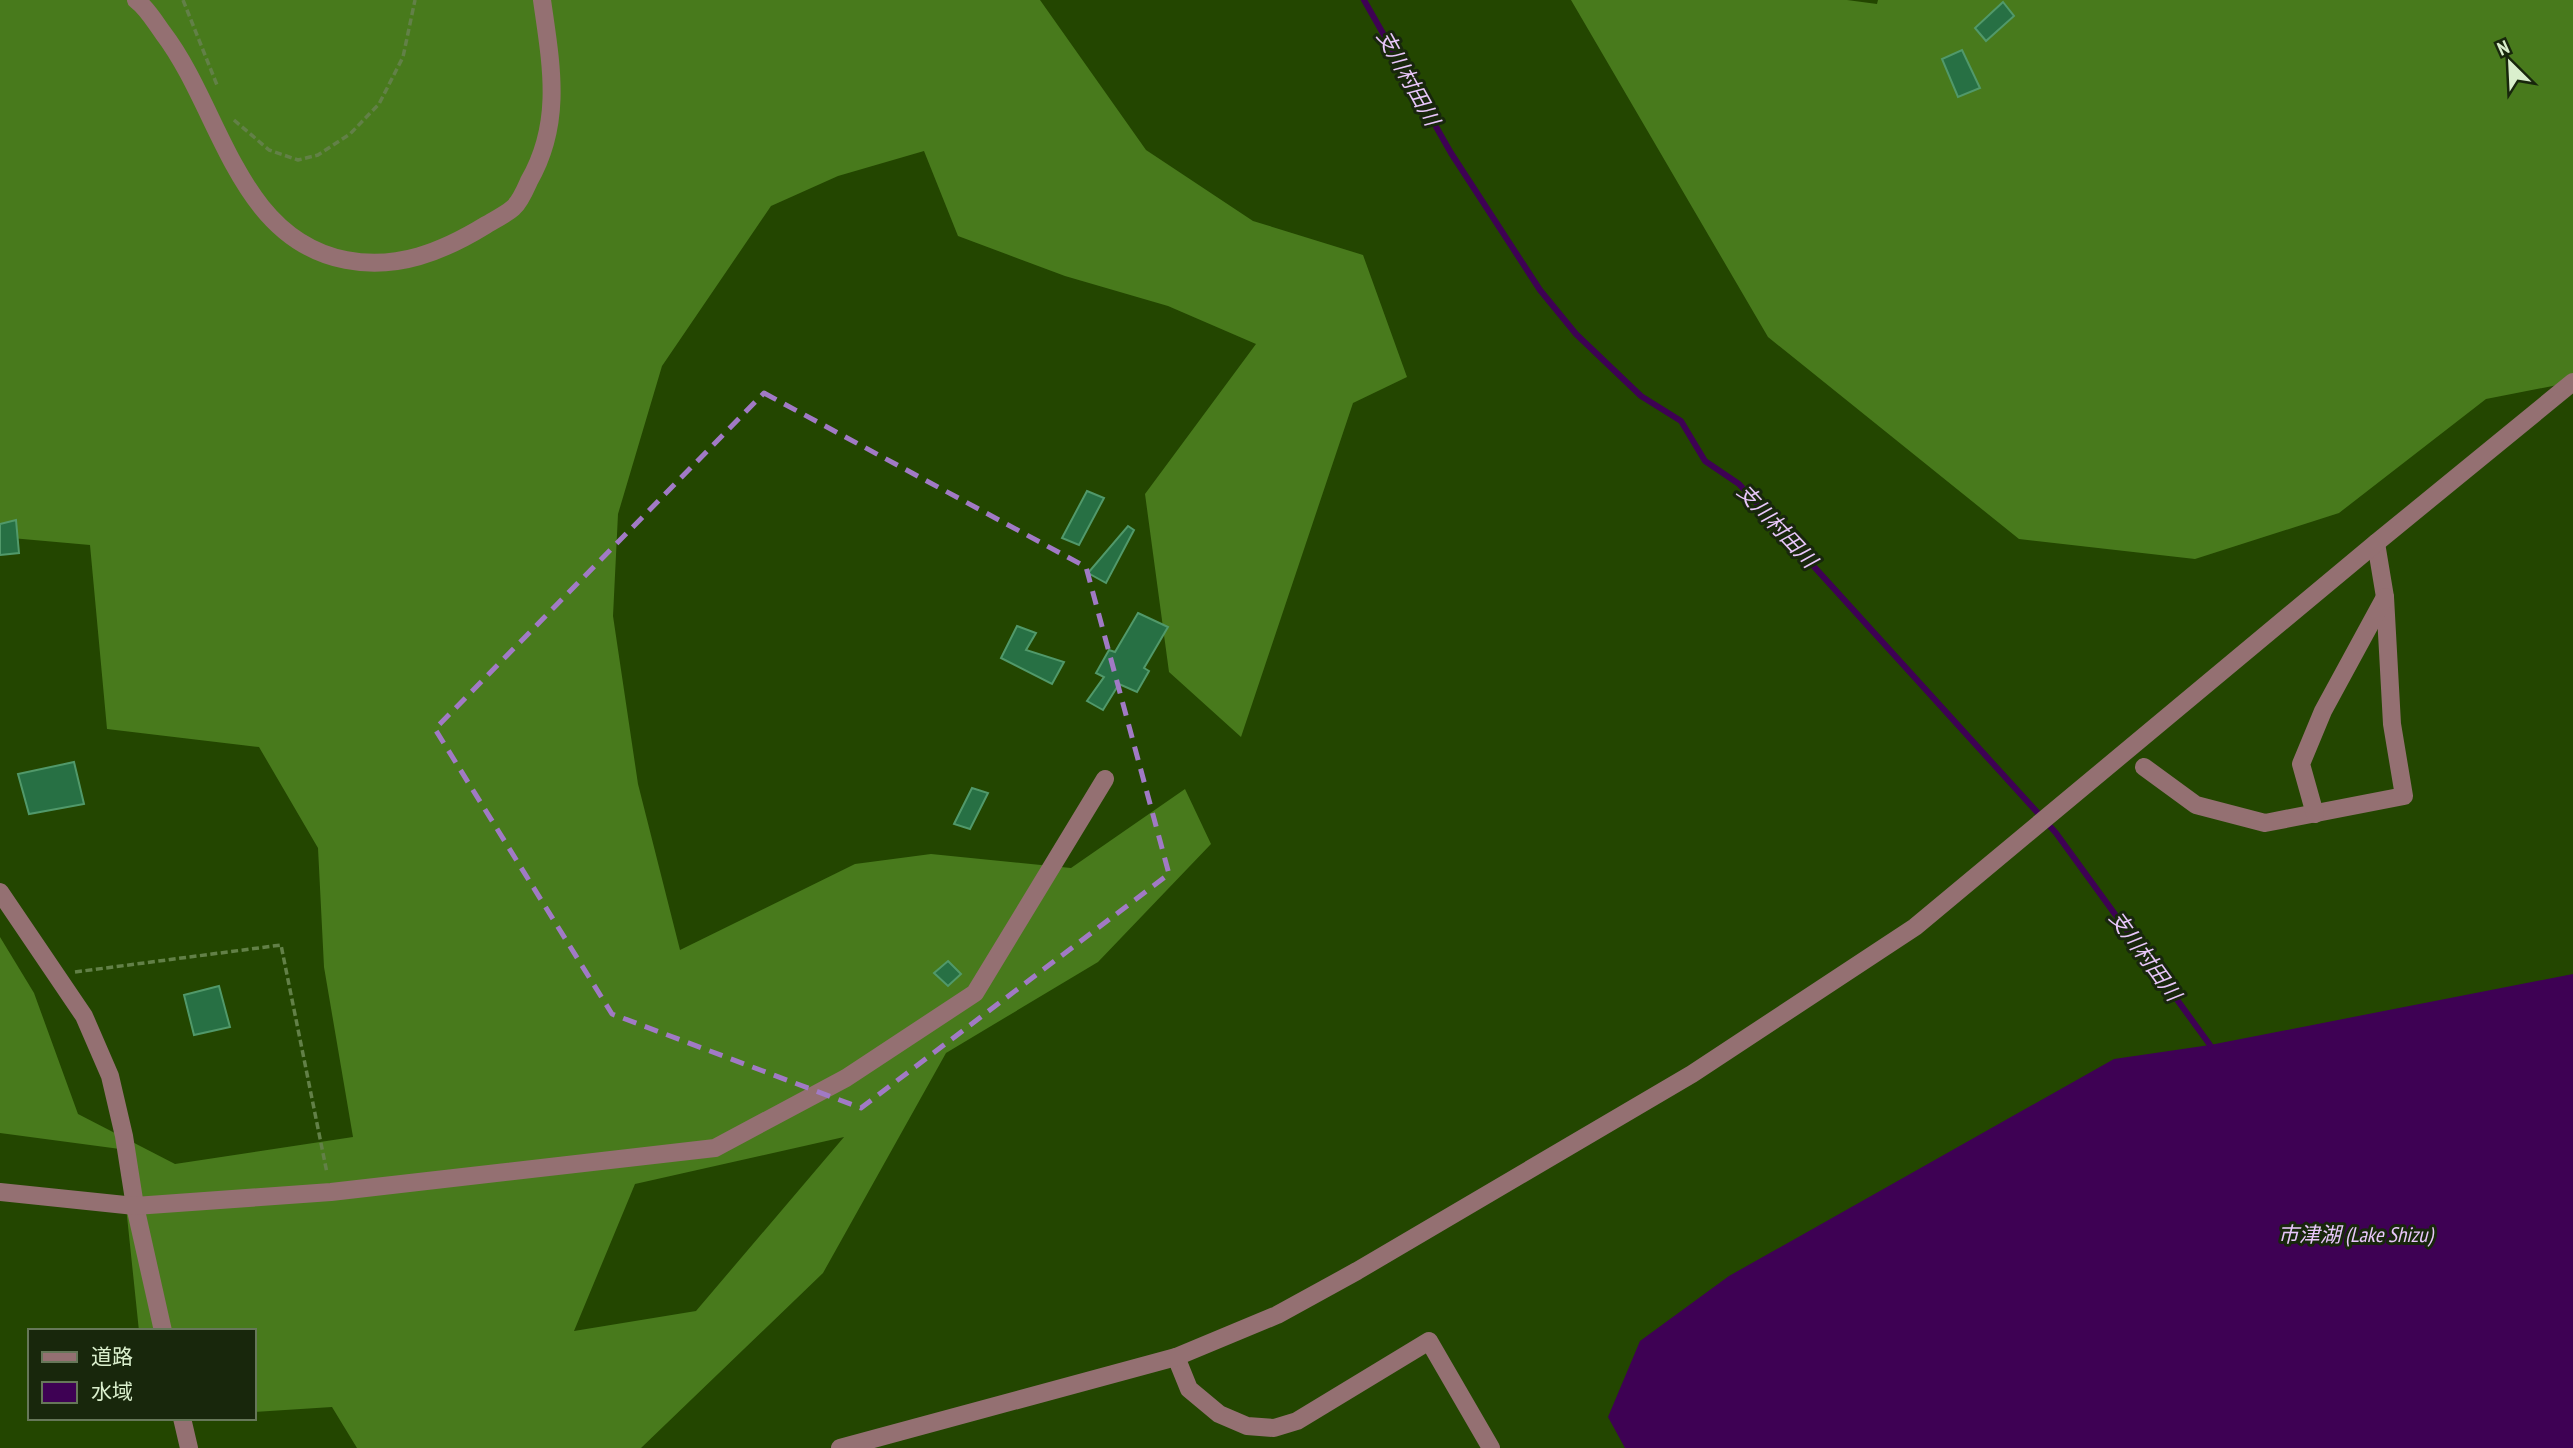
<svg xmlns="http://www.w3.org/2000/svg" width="2573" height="1448" viewBox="0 0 2573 1448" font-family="'PT Sans Narrow','Noto Sans JP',sans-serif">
<rect width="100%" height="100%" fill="#234600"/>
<g fill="#487a1c" fill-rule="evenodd">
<path d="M0,0H1040L1146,150L1253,221L1363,255L1407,377L1353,403L1241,737L1169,672L1145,494L1256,344L1168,306L1065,276L958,236L924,151L838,176L771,206L662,366L618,514L613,616L638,784L680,950L855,864L931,854L1071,868L1185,789L1211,844L1098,962L946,1053L823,1273L641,1448H357L332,1407L254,1412V1331H139L120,1149L0,1133V937L34,993L78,1114L175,1164L353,1137L324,967L318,848L259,747L107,729L90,545L0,537ZM844,1137L696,1311L574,1331L635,1184Z"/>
<polygon points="1571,0 1847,0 1877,4 1878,0 2573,0 2573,382 2486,399 2339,513 2195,559 2019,539 1768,337"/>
</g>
<polygon fill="#3e0154" points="2573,974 2573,1448 1625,1448 1608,1417 1640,1341 1729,1276 2114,1059 2210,1045"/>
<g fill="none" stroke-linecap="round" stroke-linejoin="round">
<polyline stroke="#3e0154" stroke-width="6" points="1364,0 1451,153 1540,290 1576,334 1641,396 1681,421 1705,461 1739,484 2056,833 2210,1045"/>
</g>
<g fill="#277044" stroke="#51996a" stroke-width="2">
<polygon points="2003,2 2014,16 1986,41 1975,28"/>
<polygon points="1962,50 1980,88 1958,97 1942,59"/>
<polygon points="1087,491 1104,498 1079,545 1062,538"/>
<polygon points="16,520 19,553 0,555 0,524"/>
<polygon points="1128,526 1134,530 1106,583 1088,573"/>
<polygon points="1138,613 1168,627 1144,668 1149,671 1137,692 1119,684 1103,710 1087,701 1104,677 1096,673 1109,650 1115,652"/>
<polygon points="1017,626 1036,633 1026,650 1064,662 1052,684 1001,658"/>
<polygon points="74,762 84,804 29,814 18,774"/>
<polygon points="972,788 988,793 970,829 954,824"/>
<polygon points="948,961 961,974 948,986 934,973"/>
<polygon points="219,986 230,1027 194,1035 184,995"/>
</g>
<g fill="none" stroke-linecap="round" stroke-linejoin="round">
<g stroke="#628047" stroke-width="3.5" stroke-dasharray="7 3.5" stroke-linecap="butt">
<polyline points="183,0 217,85"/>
<polyline points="234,120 269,150 298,160 318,155 350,134 379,104 403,57 415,0"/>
<polyline points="75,972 281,945 327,1173"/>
</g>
<g stroke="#947072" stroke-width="18">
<path d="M136,0C147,8 155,22 163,33C221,109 237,239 346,260C397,270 442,252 486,225C494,220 505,215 513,208C520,202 525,190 529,181C563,122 551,64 542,0"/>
<polyline points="2144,767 2196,805 2265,823 2404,796 2392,724 2385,597 2376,543"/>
<polyline points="2315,814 2301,764 2323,711 2385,597"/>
<polyline points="0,892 84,1016 110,1076 124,1136 135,1206 163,1331"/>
<polyline points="0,1192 135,1206 331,1192 715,1148 846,1078 975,993 1105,779"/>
<polyline points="1176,1357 1189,1389 1219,1414 1247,1426 1274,1428 1297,1421 1429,1341 1491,1448"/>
<polyline points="182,1418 189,1448"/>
<polyline points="840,1448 1176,1357 1277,1315 1357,1271 1692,1074 1915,927 2376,543 2573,382"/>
</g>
</g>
<path fill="none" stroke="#a17ac5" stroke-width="5" stroke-dasharray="14 9" stroke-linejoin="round" d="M764,393L1086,567L1169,874L861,1108L612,1014L435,729Z"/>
<g text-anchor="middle" stroke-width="6" stroke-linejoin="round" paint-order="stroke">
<g font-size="21" font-style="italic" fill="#e9c7fb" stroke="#18270c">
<text transform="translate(1408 78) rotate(61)" y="7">支川村田川</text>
<text transform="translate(1777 526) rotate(47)" y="7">支川村田川</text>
<text transform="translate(2145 956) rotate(54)" y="7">支川村田川</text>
<text x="2355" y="1242">市津湖 (Lake Shizu)</text>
</g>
</g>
<rect x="28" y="1329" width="228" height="91" fill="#18270c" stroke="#667759" stroke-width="2"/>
<rect x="42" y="1352" width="35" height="10" fill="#947072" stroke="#667759" stroke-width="2"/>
<text x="91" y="1364" font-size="21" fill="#daefcd">道路</text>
<rect x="42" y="1382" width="35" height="21" fill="#3e0154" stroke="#667759" stroke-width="2"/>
<text x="91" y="1399" font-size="21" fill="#daefcd">水域</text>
<g transform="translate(2510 63) rotate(336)" stroke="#18270c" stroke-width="5" paint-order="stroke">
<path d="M0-5L12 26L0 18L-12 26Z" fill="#daefcd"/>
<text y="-10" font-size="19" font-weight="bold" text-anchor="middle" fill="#daefcd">N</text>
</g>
</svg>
